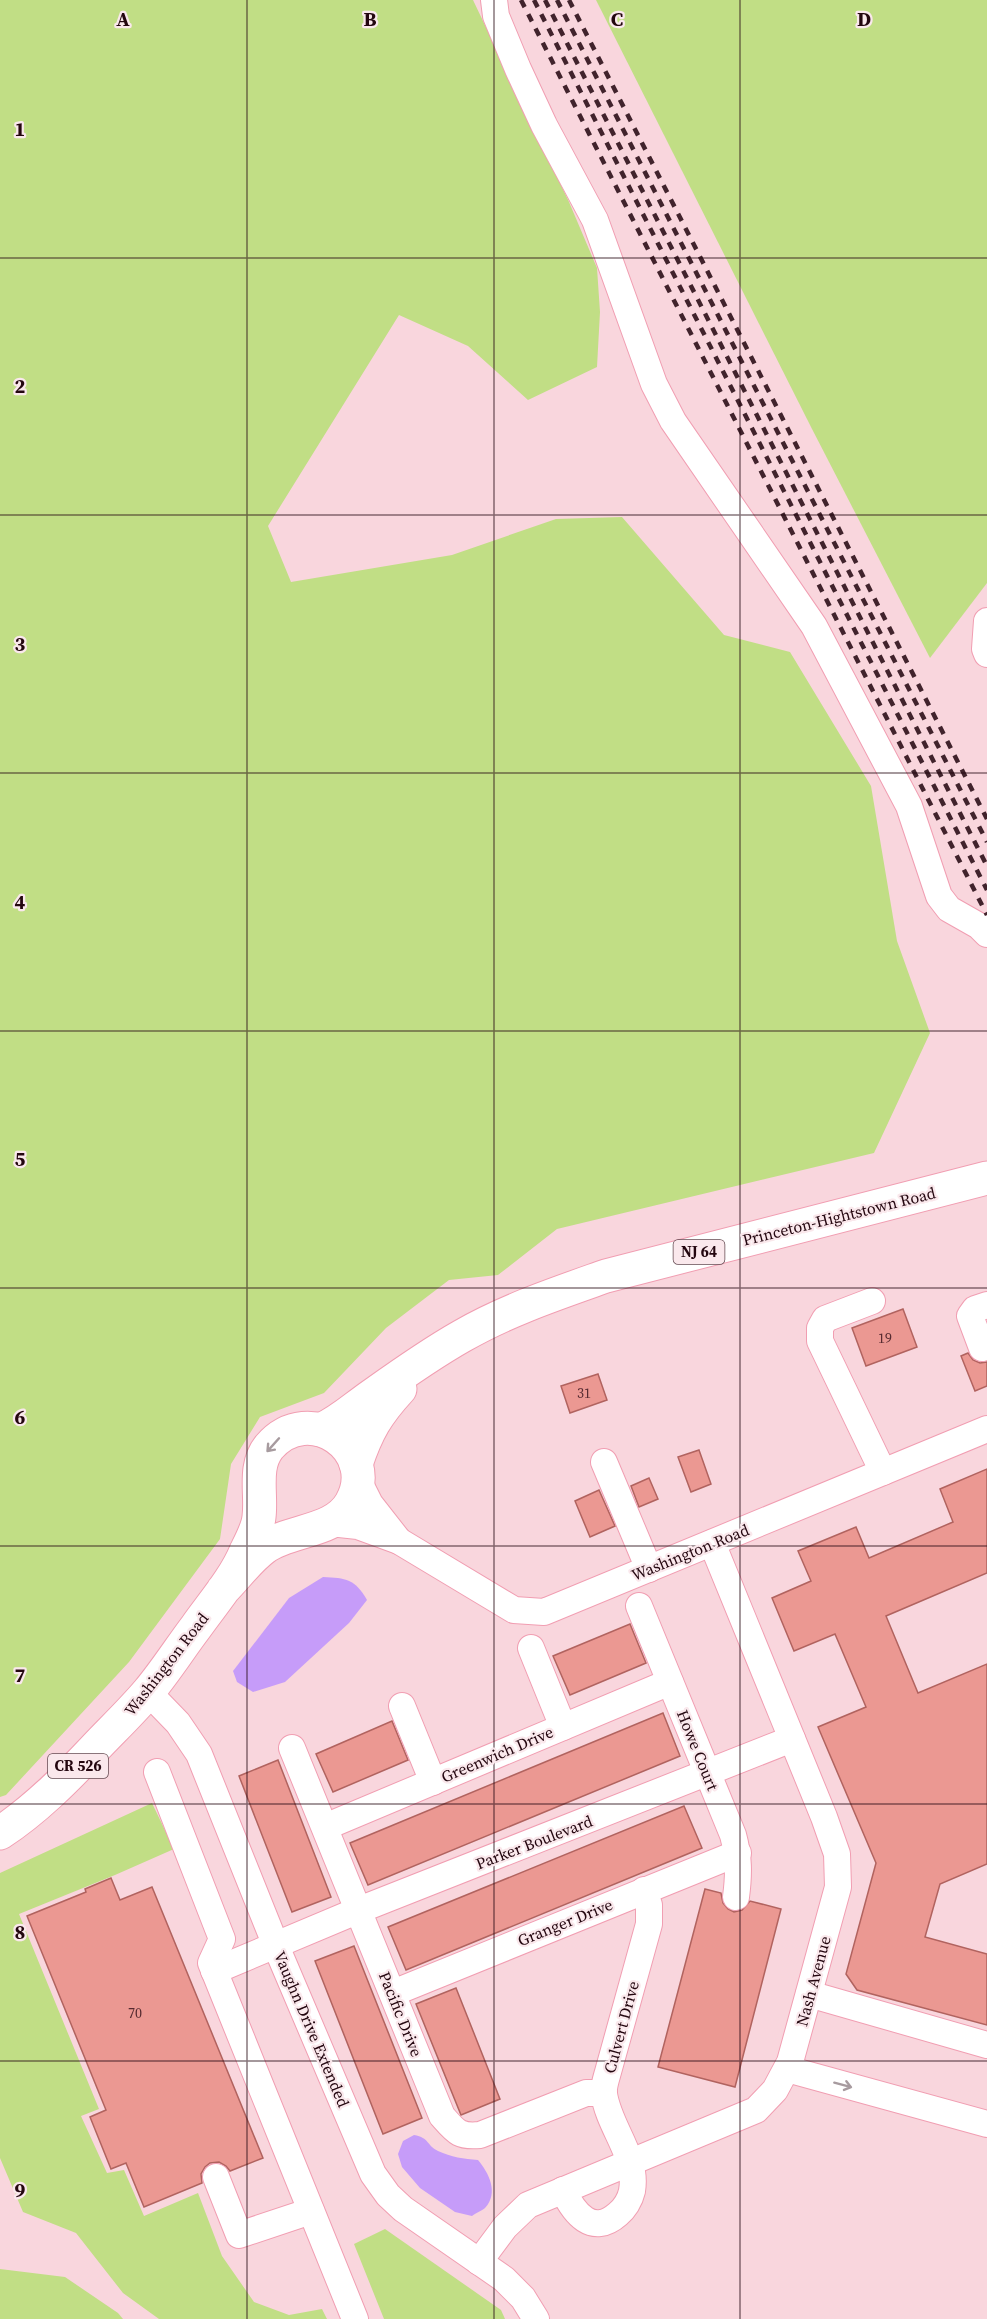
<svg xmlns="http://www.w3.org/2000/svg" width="987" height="2319" viewBox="0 0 987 2319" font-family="'Source Serif 4',serif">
<rect width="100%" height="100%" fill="#f9d6dd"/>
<g fill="#c1de85">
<polygon points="0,0 473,0 569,202 597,268 600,312 597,367 528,400 468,346 399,315 268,526 291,582 452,555 556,519 622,517 724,635 790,652 871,786 897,941 930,1033 874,1153 557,1229 498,1275 449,1280 386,1328 324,1393 260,1417 231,1464 220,1539 129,1662 6,1795 0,1797"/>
<polygon points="596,0 987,0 987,583 930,658 811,427"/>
<polygon points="152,1803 174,1849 115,1875 19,1914 99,2109 81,2116 107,2173 124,2170 144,2216 198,2193 222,2256 254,2302 289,2315 322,2309 327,2319 159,2319 123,2293 76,2233 23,2212 0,2158 0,1873"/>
<polygon points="385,2229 501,2310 505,2319 384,2319 354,2244"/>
<polygon points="0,2269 65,2277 118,2313 123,2319 0,2319"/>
</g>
<g fill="#c69cf9">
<path d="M323,1577C346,1578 355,1579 367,1600L349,1623L285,1682L253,1692L237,1682L233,1671L289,1598Z"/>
<path d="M414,2135C430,2138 426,2145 438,2151C451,2157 464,2159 478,2160C489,2173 499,2193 485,2208C482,2211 475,2213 472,2216L455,2212L420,2188L402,2167L398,2154L403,2141Z"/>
</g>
<g fill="#eb9892" stroke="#b1635f" stroke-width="1.5">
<polygon points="903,1309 917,1347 866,1366 852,1328"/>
<polygon points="968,1353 973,1360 980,1363 987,1362 987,1386 975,1391 961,1356"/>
<polygon points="598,1374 607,1400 570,1413 561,1386"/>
<polygon points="699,1450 711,1484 691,1492 678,1457"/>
<polygon points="987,1469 987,1573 886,1616 918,1693 987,1664 987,1864 940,1884 925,1937 987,1954 987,2025 857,1990 846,1974 876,1863 818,1727 866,1707 835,1634 794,1651 772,1598 811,1581 798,1551 856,1527 869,1558 953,1522 940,1489"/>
<polygon points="649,1478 658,1499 639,1507 631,1486"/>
<polygon points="599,1490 615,1526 590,1537 575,1501"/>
<polygon points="630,1624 646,1663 570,1695 553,1656"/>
<polygon points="663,1713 680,1756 368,1885 350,1843"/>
<polygon points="392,1721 408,1760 333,1792 316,1754"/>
<polygon points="278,1760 331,1897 292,1912 239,1776"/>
<polygon points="684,1806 702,1848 406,1970 388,1927"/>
<polygon points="111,1878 120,1900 152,1887 263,2158 230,2171 226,2166 219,2162 210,2163 205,2167 201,2174 202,2183 144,2207 126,2163 111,2169 90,2117 106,2110 27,1916 86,1892 85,1889"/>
<polygon points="705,1889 721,1893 723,1903 728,1909 734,1912 742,1910 750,1901 781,1909 735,2087 658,2067"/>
<polygon points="354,1946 422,2118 383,2134 315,1961"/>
<polygon points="456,1988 500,2099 461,2115 416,2004"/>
</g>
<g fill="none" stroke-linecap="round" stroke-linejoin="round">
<defs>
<g id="minor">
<polyline points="494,0 496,16 518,69 544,125 595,220 654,384 673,421 814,626 909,806 939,896 949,909 979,926 987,934"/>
<polyline points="987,621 985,649 987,654"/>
<polyline points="872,1301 825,1319 820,1328 820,1341 883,1472"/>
<polyline points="982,1348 970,1316 975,1309 987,1305"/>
<polyline points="604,1462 649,1569"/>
<polyline points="358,1480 370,1504 399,1541"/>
<polyline points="330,1523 358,1526 399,1541 514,1610 544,1612 987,1429"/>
<path d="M639,1606L733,1835C739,1857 739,1874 736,1897"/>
<polyline points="531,1648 563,1727"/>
<polyline points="148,1692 178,1723 199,1754 276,1946 373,2174 388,2195 403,2209 504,2279 523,2298 536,2319"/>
<polyline points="402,1706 433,1782"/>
<path d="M292,1748L442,2116C456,2132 459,2137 480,2135L586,2093H604"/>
<polyline points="157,1772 222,1939 211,1963 355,2319"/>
<polyline points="325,1827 670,1682"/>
<polyline points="214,1971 359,1910 792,1739"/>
<polyline points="393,1993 738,1853"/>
<polyline points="809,1994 987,2045"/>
<polyline points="787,2069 987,2124"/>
<polyline points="216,2177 239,2235 311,2211"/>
<path d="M563,2190C574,2213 592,2237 618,2214C624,2209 630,2200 632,2191C638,2156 609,2128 604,2094C603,2088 606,2079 608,2072L649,1924V1905L644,1890"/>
<polyline points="479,2262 505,2227 528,2205 756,2110 775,2090 790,2062 838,1887 837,1854 824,1817 712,1543"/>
</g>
<g id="major">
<path d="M321,1430C342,1420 355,1407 374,1394C402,1374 432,1353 462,1336C507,1310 558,1293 606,1276L987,1178"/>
<path d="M356,1464C367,1431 377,1414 400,1389"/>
<path d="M0,1833C35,1810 66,1779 95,1748C112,1730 131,1712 148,1692C165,1672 180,1648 196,1627C213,1603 235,1578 246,1551C251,1541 258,1528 259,1517C262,1494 253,1467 269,1447C309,1400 381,1450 351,1503C334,1533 290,1529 264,1548C249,1559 236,1577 223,1590"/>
</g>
</defs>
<use href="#minor" stroke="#f19eb2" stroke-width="28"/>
<use href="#major" stroke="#f19eb2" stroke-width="35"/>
<use href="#minor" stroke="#fff" stroke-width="26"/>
<use href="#major" stroke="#fff" stroke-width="33"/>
<g stroke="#41232c" stroke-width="4.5" stroke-dasharray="8 8" stroke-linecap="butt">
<polyline points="521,0 987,915"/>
<polyline points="534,0 987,890"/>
<polyline points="545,0 987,866"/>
<polyline points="557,0 987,842"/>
<polyline points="569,0 987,819"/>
</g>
</g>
<defs><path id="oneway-shaft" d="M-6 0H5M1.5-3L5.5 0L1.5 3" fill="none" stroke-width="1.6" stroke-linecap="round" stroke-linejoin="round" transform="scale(1.5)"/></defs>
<g stroke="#a79b9f">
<use href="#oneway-shaft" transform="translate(273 1445) rotate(132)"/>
<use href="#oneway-shaft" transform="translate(843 2085) rotate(15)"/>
</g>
<path fill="none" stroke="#23060f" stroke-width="1.5" stroke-opacity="0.55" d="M247,0V2319M494,0V2319M740,0V2319M0,258H987M0,515H987M0,773H987M0,1031H987M0,1288H987M0,1546H987M0,1804H987M0,2061H987"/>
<g text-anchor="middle" stroke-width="4.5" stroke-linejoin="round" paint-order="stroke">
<g font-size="14" fill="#552a30">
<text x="885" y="1343">19</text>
<text x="584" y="1398">31</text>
<text x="135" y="2018">70</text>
</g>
<g fill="#fae8ec" stroke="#644a51" stroke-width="1.5">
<rect x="673.5" y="1240" width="51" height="24" rx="4.5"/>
<rect x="48" y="1754" width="60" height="24" rx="4.5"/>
</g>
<g font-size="15" font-weight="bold" fill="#23060f">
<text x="699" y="1257">NJ 64</text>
<text x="78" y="1771">CR 526</text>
</g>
<g font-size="16" fill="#23060f" stroke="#fae8ec">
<text transform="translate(839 1216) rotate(-14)" y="6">Princeton-Hightstown Road</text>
<text transform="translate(690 1552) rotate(-22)" y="6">Washington Road</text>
<text transform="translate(166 1664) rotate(-52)" y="6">Washington Road</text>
<text transform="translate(698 1750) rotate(68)" y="6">Howe Court</text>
<text transform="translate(497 1754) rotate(-23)" y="6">Greenwich Drive</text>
<text transform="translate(534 1842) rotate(-21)" y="6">Parker Boulevard</text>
<text transform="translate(565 1922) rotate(-22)" y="6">Granger Drive</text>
<text transform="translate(813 1981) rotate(-75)" y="6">Nash Avenue</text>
<text transform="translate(401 2014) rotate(68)" y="6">Pacific Drive</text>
<text transform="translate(621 2027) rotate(-75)" y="6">Culvert Drive</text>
<text transform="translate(312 2029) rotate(67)" y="6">Vaughn Drive Extended</text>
</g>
</g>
<g font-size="20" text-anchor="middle" font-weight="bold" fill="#23060f" stroke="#fae8ec" stroke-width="4.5" stroke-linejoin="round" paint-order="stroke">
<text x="123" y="26">A</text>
<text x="370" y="26">B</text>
<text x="617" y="26">C</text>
<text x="864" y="26">D</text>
<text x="20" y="136">1</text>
<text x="20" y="393">2</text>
<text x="20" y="651">3</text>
<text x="20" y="909">4</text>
<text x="20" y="1166">5</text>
<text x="20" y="1424">6</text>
<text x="20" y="1682">7</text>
<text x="20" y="1939">8</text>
<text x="20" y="2197">9</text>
</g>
</svg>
